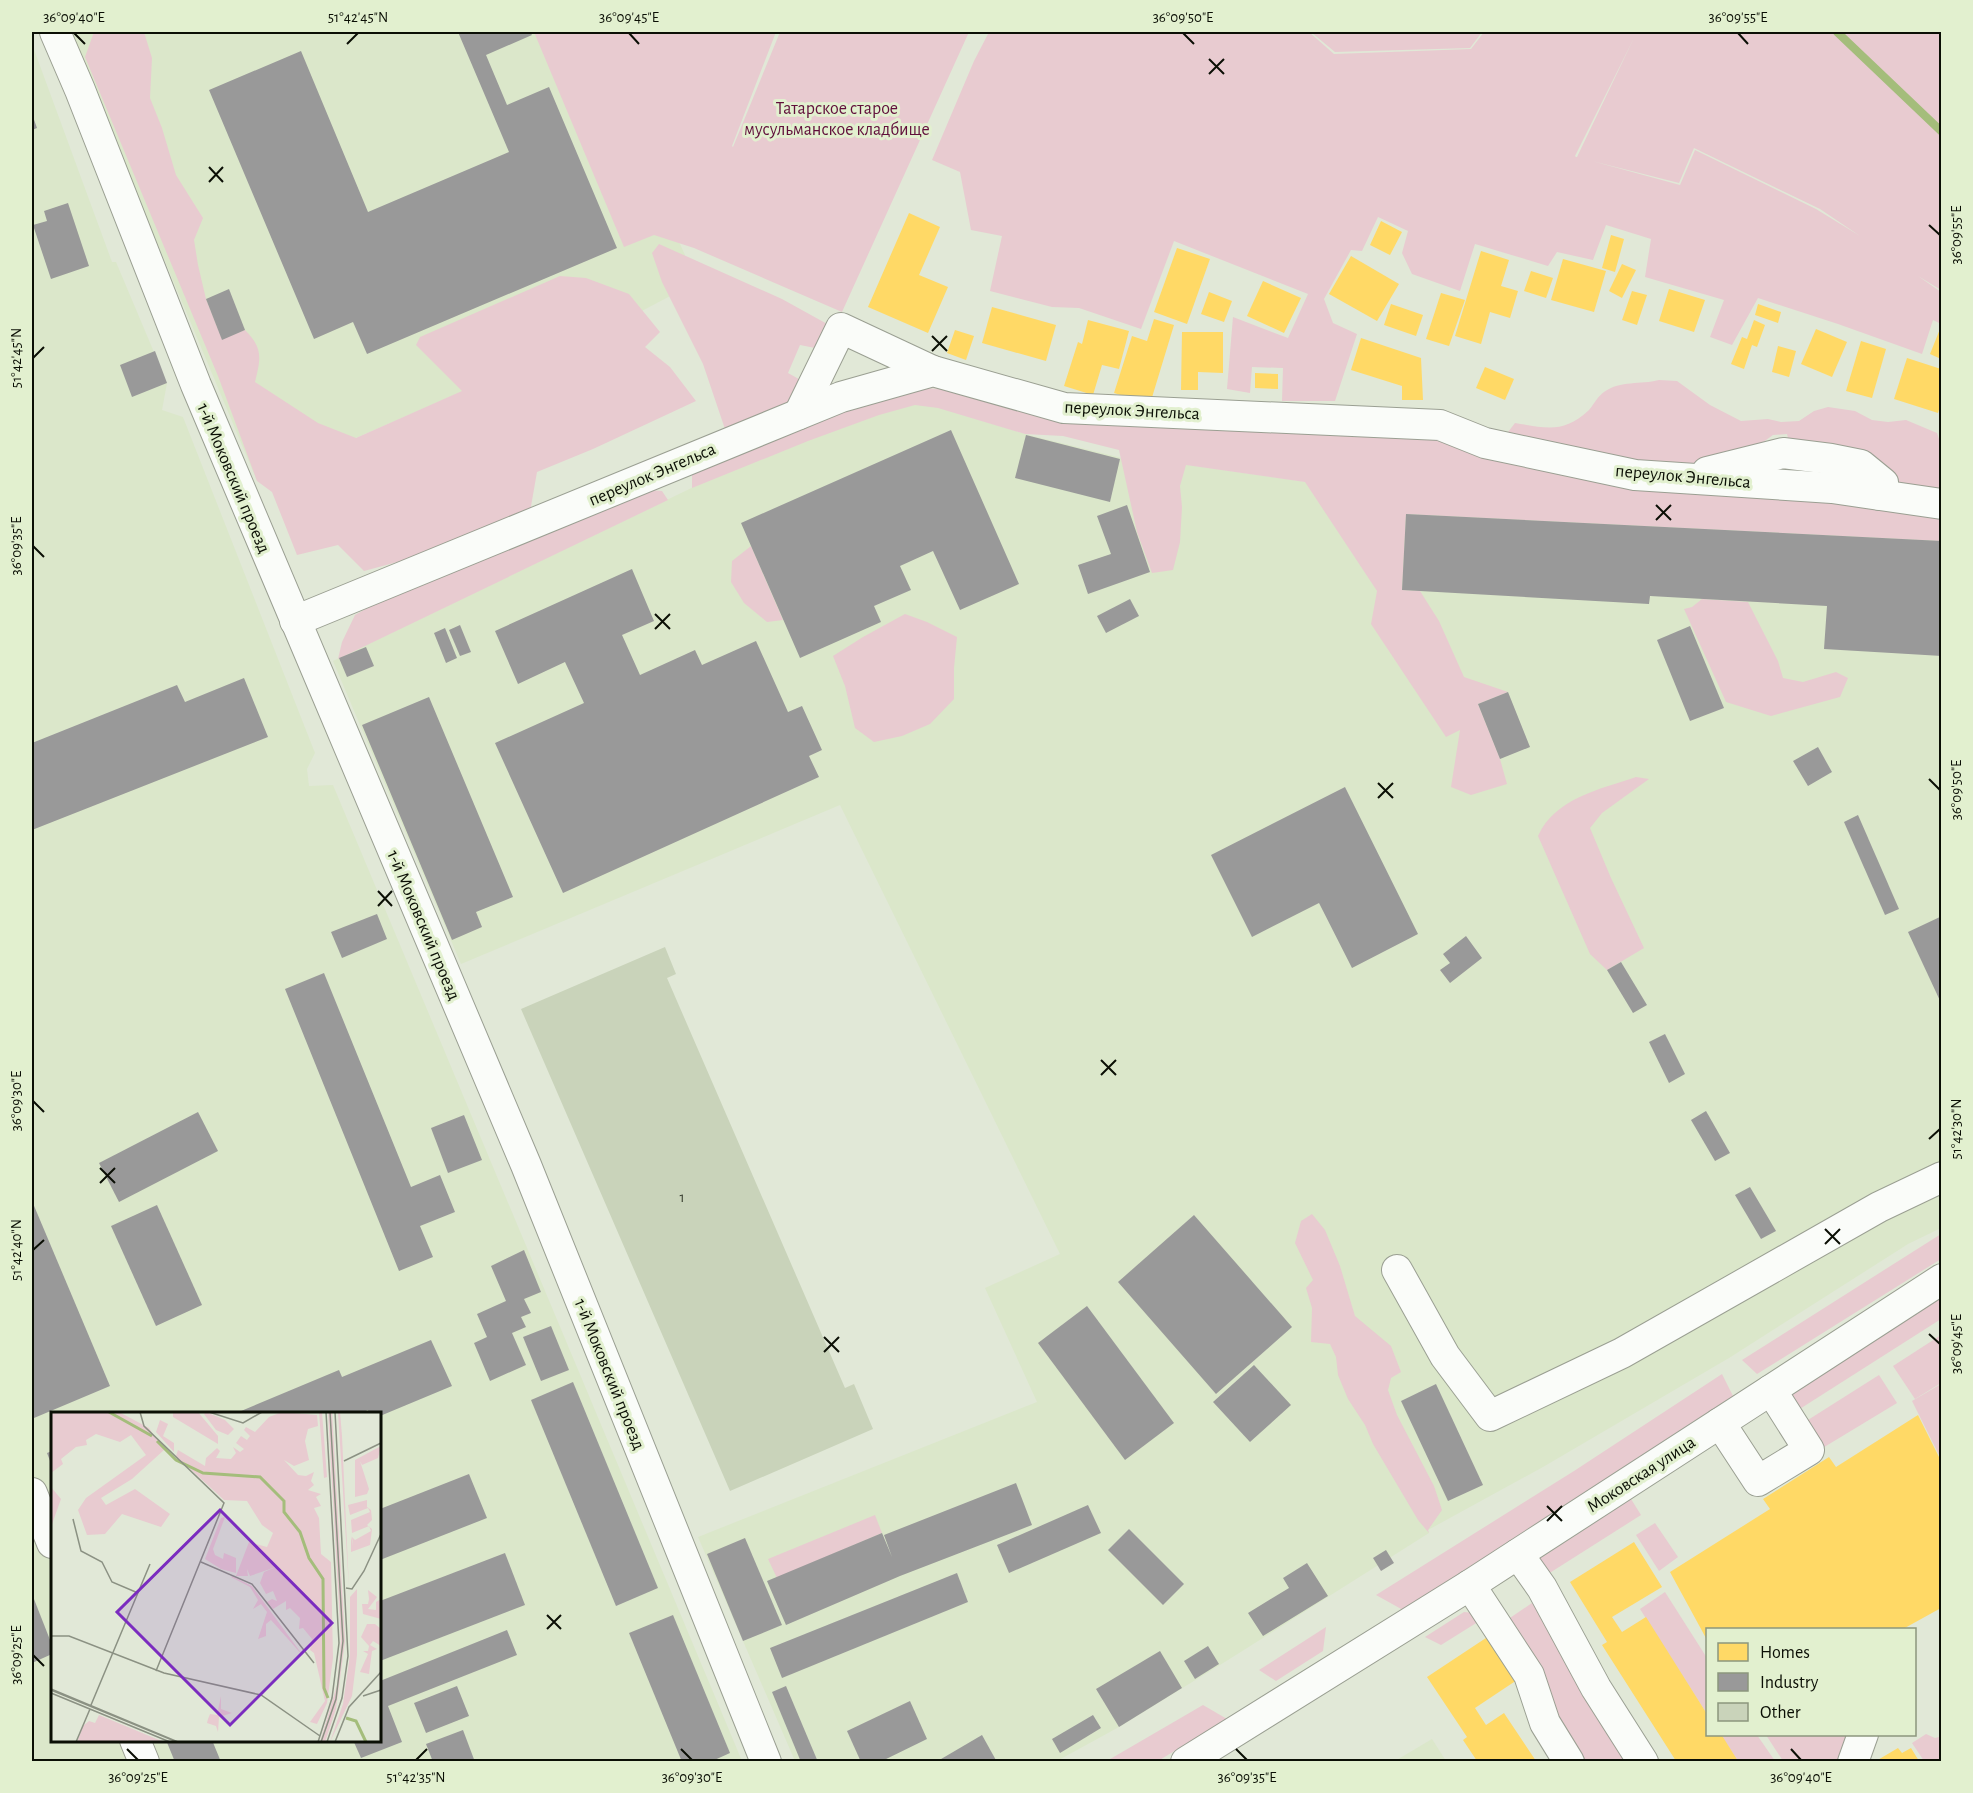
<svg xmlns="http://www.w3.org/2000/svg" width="1973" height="1793" viewBox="0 0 1973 1793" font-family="'Alegreya Sans',sans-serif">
<rect width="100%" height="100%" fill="#e1e8d7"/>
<g fill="#dbe7ca" fill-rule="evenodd">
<polygon points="69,32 587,32 586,33 697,282 615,325 257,481"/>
<path d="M32,44L112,262H116L167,383L162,410L183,417L315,753L307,769L309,786L333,785L742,1761H32ZM52,1414H380V1740H52Z"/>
<polygon points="914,404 938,407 1025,434 1122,458 1160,461 1306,482 1832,533 1941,541 1941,1228 1908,1244 1729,1358 1543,1467 1428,1530 1429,1533 1228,1660 1119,1727 1057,1761 795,1761 698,1537 1037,1402 985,1288 1060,1254 840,805 461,964 333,661 735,467 877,415"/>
<polygon points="1432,1739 1446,1761 1395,1761"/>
</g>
<g fill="#e8cbd0" fill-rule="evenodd">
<path d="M94,32H144L152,58L150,98L162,128L176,175L203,218L194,240L198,265L206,299L222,339L245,330C263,348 261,358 255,382L318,423L356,438L462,391L416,345L420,337L560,276L586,278L629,294L660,332L645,347L670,367L696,401L593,449L537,472L530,512L438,551L364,571L338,545L297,555L272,492L257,481L218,376L85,57Z"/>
<polygon points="534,32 776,32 732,146 733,147 780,32 969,32 842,312 694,248 654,235 624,247"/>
<path d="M989,32H1309L1334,54L1471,49L1484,32H1941V290L1918,276L1941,292V324L1933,320L1922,354L1838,324L1758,298L1732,345L1710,337L1724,300L1645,277L1651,239L1606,225L1593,260L1557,252L1548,266L1475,244L1460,291L1412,274L1402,253L1408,231L1378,217L1362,251L1351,250L1324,299L1333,323L1357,334L1335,401H1282L1283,368L1252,367L1250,393L1227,389L1233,317L1288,338L1308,294L1174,241L1141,329L1079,308L1052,307L990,291L1002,236L971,230L960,172L932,160L974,61ZM1634,38L1577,157H1576L1575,156ZM1694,148L1820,209L1860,236L1816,209L1695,150L1680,185L1592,161L1679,183Z"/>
<polygon points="1311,32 1482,32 1470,48 1335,52"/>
<polygon points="659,244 782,299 829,325 815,348 800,345 788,373 806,383 798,402 726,432 703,364 662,282 652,253"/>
<path d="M1659,380L1677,381L1710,405L1741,421L1768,419L1781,422L1799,421L1814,411L1828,407L1855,411L1872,420L1888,422L1906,420L1937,433L1941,445V498L1908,490L1789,442L1787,434L1773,435L1752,450L1718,462L1667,469L1505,436L1515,423C1547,428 1563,434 1589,410C1594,404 1598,396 1604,392C1621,380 1640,385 1659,380Z"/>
<polygon points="916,388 948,389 1414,431 1941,512 1942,541 1406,514 1402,590 1420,591 1439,621 1464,677 1508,692 1478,704 1500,759 1507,784 1471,795 1451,787 1460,730 1446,737 1371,624 1377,591 1305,482 1186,465 1180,486 1182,507 1180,542 1173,570 1152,573 1137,532 1119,450 1063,436 1025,434 938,408 915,405 879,415 808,441 692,488 692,472 804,424"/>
<polygon points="649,490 662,491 668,500 338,659 342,642 355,615 381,600"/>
<polygon points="751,546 783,620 767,622 744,603 731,582 732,561"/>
<polygon points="1702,599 1748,602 1778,661 1783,678 1803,682 1836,672 1848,678 1840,697 1771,716 1726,702 1684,609 1692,607"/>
<polygon points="905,614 927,622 957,637 954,668 954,699 930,724 902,736 874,742 855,728 845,686 833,656 863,637"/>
<path d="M1636,777L1649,779L1602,813L1590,828L1611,878L1644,948L1607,970L1590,954L1538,836C1555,798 1601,789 1636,777Z"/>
<polygon points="1312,1214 1325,1230 1340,1266 1355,1316 1391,1346 1401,1372 1391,1378 1388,1390 1397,1415 1434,1486 1442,1510 1428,1530 1429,1533 1418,1520 1373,1444 1365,1425 1348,1399 1338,1375 1336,1357 1330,1344 1311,1342 1312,1308 1306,1288 1313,1280 1295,1243 1301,1221"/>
<polygon points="1941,1234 1941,1259 1757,1374 1742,1360"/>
<polygon points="1941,1297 1941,1319 1795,1412 1783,1396"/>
<polygon points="1941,1335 1941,1383 1915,1399 1893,1366"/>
<polygon points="1722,1374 1733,1396 1403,1610 1376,1595 1574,1471"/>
<polygon points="1879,1375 1897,1403 1816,1452 1800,1425"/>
<polygon points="1941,1384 1941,1459 1912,1401"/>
<polygon points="1631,1499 1641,1515 1548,1574 1539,1559"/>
<polygon points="875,1515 882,1533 777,1578 768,1559"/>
<polygon points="1655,1523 1678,1557 1659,1571 1636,1535"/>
<polygon points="1665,1592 1707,1658 1707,1714 1640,1609"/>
<polygon points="1532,1603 1634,1761 1578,1761 1504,1622"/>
<polygon points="1464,1612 1474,1613 1481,1620 1441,1645 1425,1637"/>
<polygon points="1326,1627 1323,1651 1276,1681 1259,1670"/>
<polygon points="1203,1705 1227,1719 1158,1761 1105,1762"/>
<polygon points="1926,1734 1935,1738 1939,1737 1941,1741 1941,1761 1924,1761 1912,1743"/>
<polygon points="1721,1735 1757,1735 1775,1761 1738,1761"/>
<polygon points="1766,1735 1858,1735 1846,1762 1783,1761"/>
</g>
<g fill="#ffd966">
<polygon points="909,213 940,227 919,275 948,287 928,333 868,307"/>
<polygon points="1381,221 1402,232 1390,255 1370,245"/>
<polygon points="1611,235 1624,239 1615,272 1602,268"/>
<polygon points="1177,248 1210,259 1187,324 1154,312"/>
<polygon points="1481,251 1509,260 1501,286 1518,291 1510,318 1490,312 1481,344 1455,336"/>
<polygon points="1351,256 1399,284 1377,321 1329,294"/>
<polygon points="1563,259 1606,271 1594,312 1551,300"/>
<polygon points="1622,264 1636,270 1622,298 1609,291"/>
<polygon points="1531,271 1553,278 1546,298 1524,291"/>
<polygon points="1263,281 1301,298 1284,333 1247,316"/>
<polygon points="1669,289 1705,300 1694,332 1659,321"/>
<polygon points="1632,291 1647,295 1637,325 1622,320"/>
<polygon points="1209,292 1232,301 1224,322 1201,314"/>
<polygon points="1441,293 1465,300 1449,346 1426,339"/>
<polygon points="1391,304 1423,315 1416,336 1384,325"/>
<polygon points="1758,304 1781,312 1778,323 1755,315"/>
<polygon points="992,307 1056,325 1046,361 982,343"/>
<polygon points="1154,319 1174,325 1150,404 1114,393 1132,336 1147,341"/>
<polygon points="1088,320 1129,331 1119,369 1102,365 1093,395 1064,386 1078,342 1082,344"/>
<polygon points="1754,320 1765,325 1757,347 1752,345 1744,369 1731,364 1742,337 1747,339"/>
<polygon points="1816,329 1847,342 1832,377 1801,364"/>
<polygon points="1940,329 1941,329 1941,359 1930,354"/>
<polygon points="955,330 974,336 966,360 947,353"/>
<polygon points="1182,332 1223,332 1223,373 1198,372 1198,390 1181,390"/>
<polygon points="1361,338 1421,358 1423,400 1402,400 1402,386 1351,370"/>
<polygon points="1861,341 1886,349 1872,398 1846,391"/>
<polygon points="1778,346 1796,351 1789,377 1772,372"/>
<polygon points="1907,358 1941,369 1941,403 1938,413 1894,399"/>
<polygon points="1485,367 1514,379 1505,400 1476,388"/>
<polygon points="1255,373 1278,374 1278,389 1255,388"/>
<polygon points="1918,1415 1941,1461 1941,1608 1903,1629 1707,1629 1707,1640 1670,1572 1770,1509 1763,1499 1829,1457 1836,1467"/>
<polygon points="1634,1542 1662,1587 1612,1617 1622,1632 1646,1617 1707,1714 1707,1734 1721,1734 1738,1761 1676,1761 1602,1645 1607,1642 1570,1582"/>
<polygon points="1492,1634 1520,1678 1475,1708 1486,1725 1504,1713 1536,1761 1477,1761 1463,1740 1467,1737 1427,1677"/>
<polygon points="1898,1748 1902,1753 1911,1748 1919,1761 1876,1761"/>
</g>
<g fill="#999">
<polygon points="458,32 530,32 532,35 486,55 507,105 549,87 617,248 367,354 353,322 314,339 209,90 301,51 368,212 509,152"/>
<polygon points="32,114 37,128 32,130"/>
<polygon points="68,203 89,266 51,279 33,225 47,221 44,211"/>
<polygon points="229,289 245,330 222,340 206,299"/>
<polygon points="155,351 167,383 132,397 120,365"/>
<polygon points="951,430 1019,584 960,610 933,551 900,566 911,590 874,606 881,622 800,658 741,523"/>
<polygon points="1026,435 1120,459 1110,502 1015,478"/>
<polygon points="1127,505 1150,572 1088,594 1078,565 1111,554 1097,516"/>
<polygon points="1406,514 1942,541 1942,656 1824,649 1827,606 1650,596 1649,604 1402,590"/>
<polygon points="632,569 654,621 622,635 640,675 695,650 702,665 756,641 788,712 802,706 822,750 809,756 819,777 563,893 495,743 584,703 565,662 518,684 495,631"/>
<polygon points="1130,599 1139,616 1106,633 1097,616"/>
<polygon points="460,625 471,652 460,656 449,630"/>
<polygon points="1690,626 1724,708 1690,721 1657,640"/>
<polygon points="445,628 457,658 446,663 434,633"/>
<polygon points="366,647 374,666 347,677 339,658"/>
<polygon points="244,678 268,737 32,830 32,743 177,685 185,702"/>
<polygon points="1508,692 1530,747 1500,759 1478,704"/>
<polygon points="429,697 513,897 476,912 482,927 452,940 362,725"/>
<polygon points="1818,747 1832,772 1808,786 1793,761"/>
<polygon points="1345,787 1418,934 1352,968 1319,903 1252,937 1211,855"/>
<polygon points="1858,815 1899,909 1885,915 1844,822"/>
<polygon points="377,914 387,939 342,958 331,932"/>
<polygon points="1942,916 1942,1005 1908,932"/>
<polygon points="1466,936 1482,958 1450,983 1440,970 1450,963 1443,954"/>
<polygon points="1621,962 1647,1005 1633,1013 1607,970"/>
<polygon points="324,973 411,1187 440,1175 455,1212 420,1226 433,1257 399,1271 285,989"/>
<polygon points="1665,1034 1685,1074 1669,1083 1649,1042"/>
<polygon points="1706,1111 1730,1153 1715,1161 1691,1120"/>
<polygon points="198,1112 218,1151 119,1202 99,1163"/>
<polygon points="464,1115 482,1160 448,1173 431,1128"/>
<polygon points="1750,1187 1776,1231 1761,1239 1735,1195"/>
<polygon points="32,1201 110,1386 34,1418 32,1413"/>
<polygon points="157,1205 202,1305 156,1326 111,1226"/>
<polygon points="1194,1215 1292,1327 1216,1394 1118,1282"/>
<polygon points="524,1250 541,1292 524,1299 531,1313 521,1317 526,1327 512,1333 526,1365 490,1381 474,1343 487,1337 477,1314 506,1301 491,1266"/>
<polygon points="1087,1306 1174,1423 1125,1460 1038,1343"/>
<polygon points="551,1326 569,1370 541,1381 523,1337"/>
<polygon points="431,1340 452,1386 380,1416 380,1414 369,1414 368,1410 359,1414 234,1414 339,1370 342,1377"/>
<polygon points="1254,1365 1291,1405 1250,1442 1213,1402"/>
<polygon points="573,1382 658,1588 616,1606 531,1400"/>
<polygon points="1436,1384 1483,1485 1448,1501 1401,1401"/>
<polygon points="52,1451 52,1466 47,1453"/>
<polygon points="469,1474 487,1518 380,1560 380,1509"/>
<polygon points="1016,1483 1032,1525 900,1576 786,1625 767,1581 882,1533 892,1557 884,1535"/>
<polygon points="1088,1505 1101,1533 1009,1573 997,1545"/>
<polygon points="1129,1529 1184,1584 1163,1605 1108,1550"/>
<polygon points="745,1538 782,1625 743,1641 707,1554"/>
<polygon points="1386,1550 1394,1563 1381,1571 1373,1558"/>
<polygon points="505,1553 525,1605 380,1661 380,1601"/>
<polygon points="1307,1563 1328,1596 1263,1636 1248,1613 1289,1588 1283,1578"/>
<polygon points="957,1573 968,1602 782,1678 770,1648"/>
<polygon points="32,1594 52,1645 52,1654 32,1663"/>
<polygon points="673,1615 730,1753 710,1762 682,1762 629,1633"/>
<polygon points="507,1630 517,1655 388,1706 402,1742 361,1758 353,1740 380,1740 380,1681"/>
<polygon points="1208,1646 1219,1664 1195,1679 1184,1661"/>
<polygon points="1160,1651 1182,1688 1119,1727 1096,1689"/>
<polygon points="457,1686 469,1716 426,1733 414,1703"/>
<polygon points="786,1686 818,1762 801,1762 772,1692"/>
<polygon points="910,1701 927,1739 880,1762 861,1762 847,1731"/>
<polygon points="1093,1715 1101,1728 1060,1753 1052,1739"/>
<polygon points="463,1730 475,1762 433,1762 426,1744"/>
<polygon points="982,1735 997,1762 936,1762"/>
<polygon points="166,1740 212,1740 221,1762 175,1762"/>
</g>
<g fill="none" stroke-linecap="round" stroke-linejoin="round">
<polyline stroke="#a4bd7b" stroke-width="8" points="1837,32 1942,132"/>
</g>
<polygon fill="#c9d3ba" points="665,947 676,974 667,978 845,1388 854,1384 873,1429 730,1491 521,1009"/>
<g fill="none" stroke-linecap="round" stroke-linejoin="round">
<defs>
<g id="minor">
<polyline points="55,32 80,90 196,385 526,1165 766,1762"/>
<polyline points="799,414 841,328 933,371"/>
<polyline points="1707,472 1783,453 1831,459 1861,465 1883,483 1880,495"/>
<polyline points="295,621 841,397 933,371 1064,408 1440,425 1485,443 1635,475 1832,488 1942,504"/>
<polyline points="1397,1270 1445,1356 1490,1416 1622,1353 1879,1207 1942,1177"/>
<polyline points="1720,1423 1758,1481 1809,1450 1771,1390"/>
<polyline points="32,1493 52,1543"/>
<polyline points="1518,1554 1542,1588 1596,1688 1643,1762"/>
<polyline points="1470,1585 1529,1675 1545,1723 1569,1762"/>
<polyline points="135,1740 144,1762"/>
<polyline points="1186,1762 1470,1585 1942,1279"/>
<polyline points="1853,1762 1863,1734"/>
</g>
</defs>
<use href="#minor" stroke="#9a9f92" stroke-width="32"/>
<use href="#minor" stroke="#fafcf9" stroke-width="30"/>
</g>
<path fill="none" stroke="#0b0f05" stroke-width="2" d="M74,33L85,44M629,33L639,44M1183,33L1194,44M1738,33L1748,44M347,44L358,33M1209,59L1224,74M1209,74L1224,59M209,167L223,182M209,182L223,167M1929,225L1940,235M932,336L947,351M932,351L947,336M33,358L44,347M1656,505L1671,520M1656,520L1671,505M33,546L44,557M655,614L670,629M655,629L670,614M1929,779L1940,790M1378,783L1393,798M1378,798L1393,783M378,891L392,906M378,906L392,891M1101,1060L1116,1075M1101,1075L1116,1060M33,1101L44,1112M1929,1139L1940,1129M100,1168L115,1183M100,1183L115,1168M1825,1229L1840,1244M1825,1244L1840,1229M33,1250L44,1240M1929,1334L1940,1344M824,1337L839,1352M824,1352L839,1337M1547,1506L1562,1521M1547,1521L1562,1506M547,1615L561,1629M547,1629L561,1615M33,1655L44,1666M127,1749L138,1760M681,1749L692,1760M1236,1749L1247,1760M1791,1749L1801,1760M416,1760L427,1749"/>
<g text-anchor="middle" stroke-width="6" stroke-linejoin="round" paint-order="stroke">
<g font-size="15" fill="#3a4032">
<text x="682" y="1202">1</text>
</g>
<g font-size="18" fill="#600e3a" stroke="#e2f0cf">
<text x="837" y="114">Татарское старое<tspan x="837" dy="21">мусульманское кладбище</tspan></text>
</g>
<g font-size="18" fill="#0b0f05" stroke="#e2f0cf">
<text transform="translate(1132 410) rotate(3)" y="6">переулок Энгельса</text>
<text transform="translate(652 474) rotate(-23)" y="6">переулок Энгельса</text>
<text transform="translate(1683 476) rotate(5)" y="6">переулок Энгельса</text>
<text transform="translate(234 478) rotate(67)" y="6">1-й Моковский проезд</text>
<text transform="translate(424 925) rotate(67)" y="6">1-й Моковский проезд</text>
<text transform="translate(610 1374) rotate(68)" y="6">1-й Моковский проезд</text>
<text transform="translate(1641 1474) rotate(-33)" y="6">Моковская улица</text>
</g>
</g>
<g transform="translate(51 1412)">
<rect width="330" height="330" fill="#e1e8d7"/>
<path d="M0,0H68L98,16L113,38L81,67L50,86L55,93L84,77L119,102L110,115L71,102L54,122L36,123L27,98L35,86L95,43L80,23L69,30L45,22L35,28L36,33L25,35L10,47L12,52L0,61ZM122,0H147L167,24V32L122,5ZM155,0L174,8L183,17L177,23L165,18L153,2ZM231,0L266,3L267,14L257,17L254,29L258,48L243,54L233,48L247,63L255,64L263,60L260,69L263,73L257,78L270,82L265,85L270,94L263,96L268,106L270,142L280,150L282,246L276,291L266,312L259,310L274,289L263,241L259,238L261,227L252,216L248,217L249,206L239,196L235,198V189L222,197L219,194L216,190L221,187L226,189L222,179L215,182L209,171L213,160L225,155L199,164L196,157L197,164H185L198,130L216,135L222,121L211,113L196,89L173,88L125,44L127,38L154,54L155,46L166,36L169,39L165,46L180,47L185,41L182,35L189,40L193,37L185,31L190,24L196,28L199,24L193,18L195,15L204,20L218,5ZM268,0H271L276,65L273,66ZM277,0H281L294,229L285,297L274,330H269L286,273L290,229ZM287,0H289L291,24L298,176ZM109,8L117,12L112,24L123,31V40L105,20ZM330,34L327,46L311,53L309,49L318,77L316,82L304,85V48ZM0,75L10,87L0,115ZM316,88V95L320,98L321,108L316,113L321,117L319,133L300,140V124L302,134L301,125L304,128L320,119L318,114L301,121L300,108L319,100L317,96L299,103L297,93ZM174,105L162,137L164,143L172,147L173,141L185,146V161L170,157L154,147L170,106ZM180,165L181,164L201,174L253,245L220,208L215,212V224L207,227L216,200L210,192L202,197L207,188L199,175ZM306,177V243L301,284L279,330L292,292L299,243V185ZM317,178L326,185L317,197L325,198V190L330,187V207L312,202L311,192H317L318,187ZM316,212H324L330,217V234L322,229L319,233L326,237L321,239L318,262L309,260L317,242L312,239H317L318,234L310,225ZM170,284V297L181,301L168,305L167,320L165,314L156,311L157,307L159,302L166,303ZM48,303L113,330H26L32,314L38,309L44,311Z" fill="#e8cbd0"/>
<path fill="none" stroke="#a4bd7b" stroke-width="3" d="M58,0L101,24M106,29L125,48L152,61L209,65L233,89V100L249,120L258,146L272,167L273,276L277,286M295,306L305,309L315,330"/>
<path fill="none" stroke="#8b9183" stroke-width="1.5" d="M89,0L93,14L173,91L105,259M158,0L192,11L211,0M293,49L330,31M22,107L30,139L51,150L61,170L87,181M150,150L201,172L263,251M295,176L301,177L313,159L330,122M0,224H18L113,261L210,283L269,324M0,277L127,330M0,278L126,330M0,281L119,330M312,284L330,278M40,293L99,152M25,330L39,297M267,330L281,286L288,231L275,0M270,330L285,287L292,229L279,0M276,330L291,286L297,244L284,0M284,330L298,295L330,260"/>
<path fill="#7b2cbf" fill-opacity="0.15" stroke="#7b2cbf" stroke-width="3" d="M169,98L281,211L179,313L66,200Z"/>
<rect width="330" height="330" fill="none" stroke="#0b0f05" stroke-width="3"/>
</g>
<rect width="1973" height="1793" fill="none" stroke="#e2f0cf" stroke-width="66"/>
<rect x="1706" y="1628" width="210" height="108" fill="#e2f0cf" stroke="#8c967e" stroke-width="1.5"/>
<rect x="1718" y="1643" width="30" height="18" fill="#ffd966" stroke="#8c967e" stroke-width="1.5"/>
<text x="1760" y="1658" font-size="18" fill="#0b0f05">Homes</text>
<rect x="1718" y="1673" width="30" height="18" fill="#999999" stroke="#8c967e" stroke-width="1.5"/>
<text x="1760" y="1688" font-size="18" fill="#0b0f05">Industry</text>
<rect x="1718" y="1703" width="30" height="18" fill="#c9d3ba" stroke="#8c967e" stroke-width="1.5"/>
<text x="1760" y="1718" font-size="18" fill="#0b0f05">Other</text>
<rect x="33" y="33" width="1907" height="1727" fill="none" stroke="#0b0f05" stroke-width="2"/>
<g font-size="15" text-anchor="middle" fill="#0b0f05">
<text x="74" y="22">36°09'40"E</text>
<text x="358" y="22">51°42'45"N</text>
<text x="629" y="22">36°09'45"E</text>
<text x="1183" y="22">36°09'50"E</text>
<text x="1738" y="22">36°09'55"E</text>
<text transform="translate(1956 235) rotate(-90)" y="5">36°09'55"E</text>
<text transform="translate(16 358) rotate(-90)" y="5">51°42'45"N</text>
<text transform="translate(16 546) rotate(-90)" y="5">36°09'35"E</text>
<text transform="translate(1956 790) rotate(-90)" y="5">36°09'50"E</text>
<text transform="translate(16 1101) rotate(-90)" y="5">36°09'30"E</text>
<text transform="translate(1956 1129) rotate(-90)" y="5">51°42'30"N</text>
<text transform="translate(16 1250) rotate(-90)" y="5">51°42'40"N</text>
<text transform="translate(1956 1344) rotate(-90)" y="5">36°09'45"E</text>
<text transform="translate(16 1655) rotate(-90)" y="5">36°09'25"E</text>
<text x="138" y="1782">36°09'25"E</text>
<text x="416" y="1782">51°42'35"N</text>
<text x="692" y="1782">36°09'30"E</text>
<text x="1247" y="1782">36°09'35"E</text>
<text x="1801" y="1782">36°09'40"E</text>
</g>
</svg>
